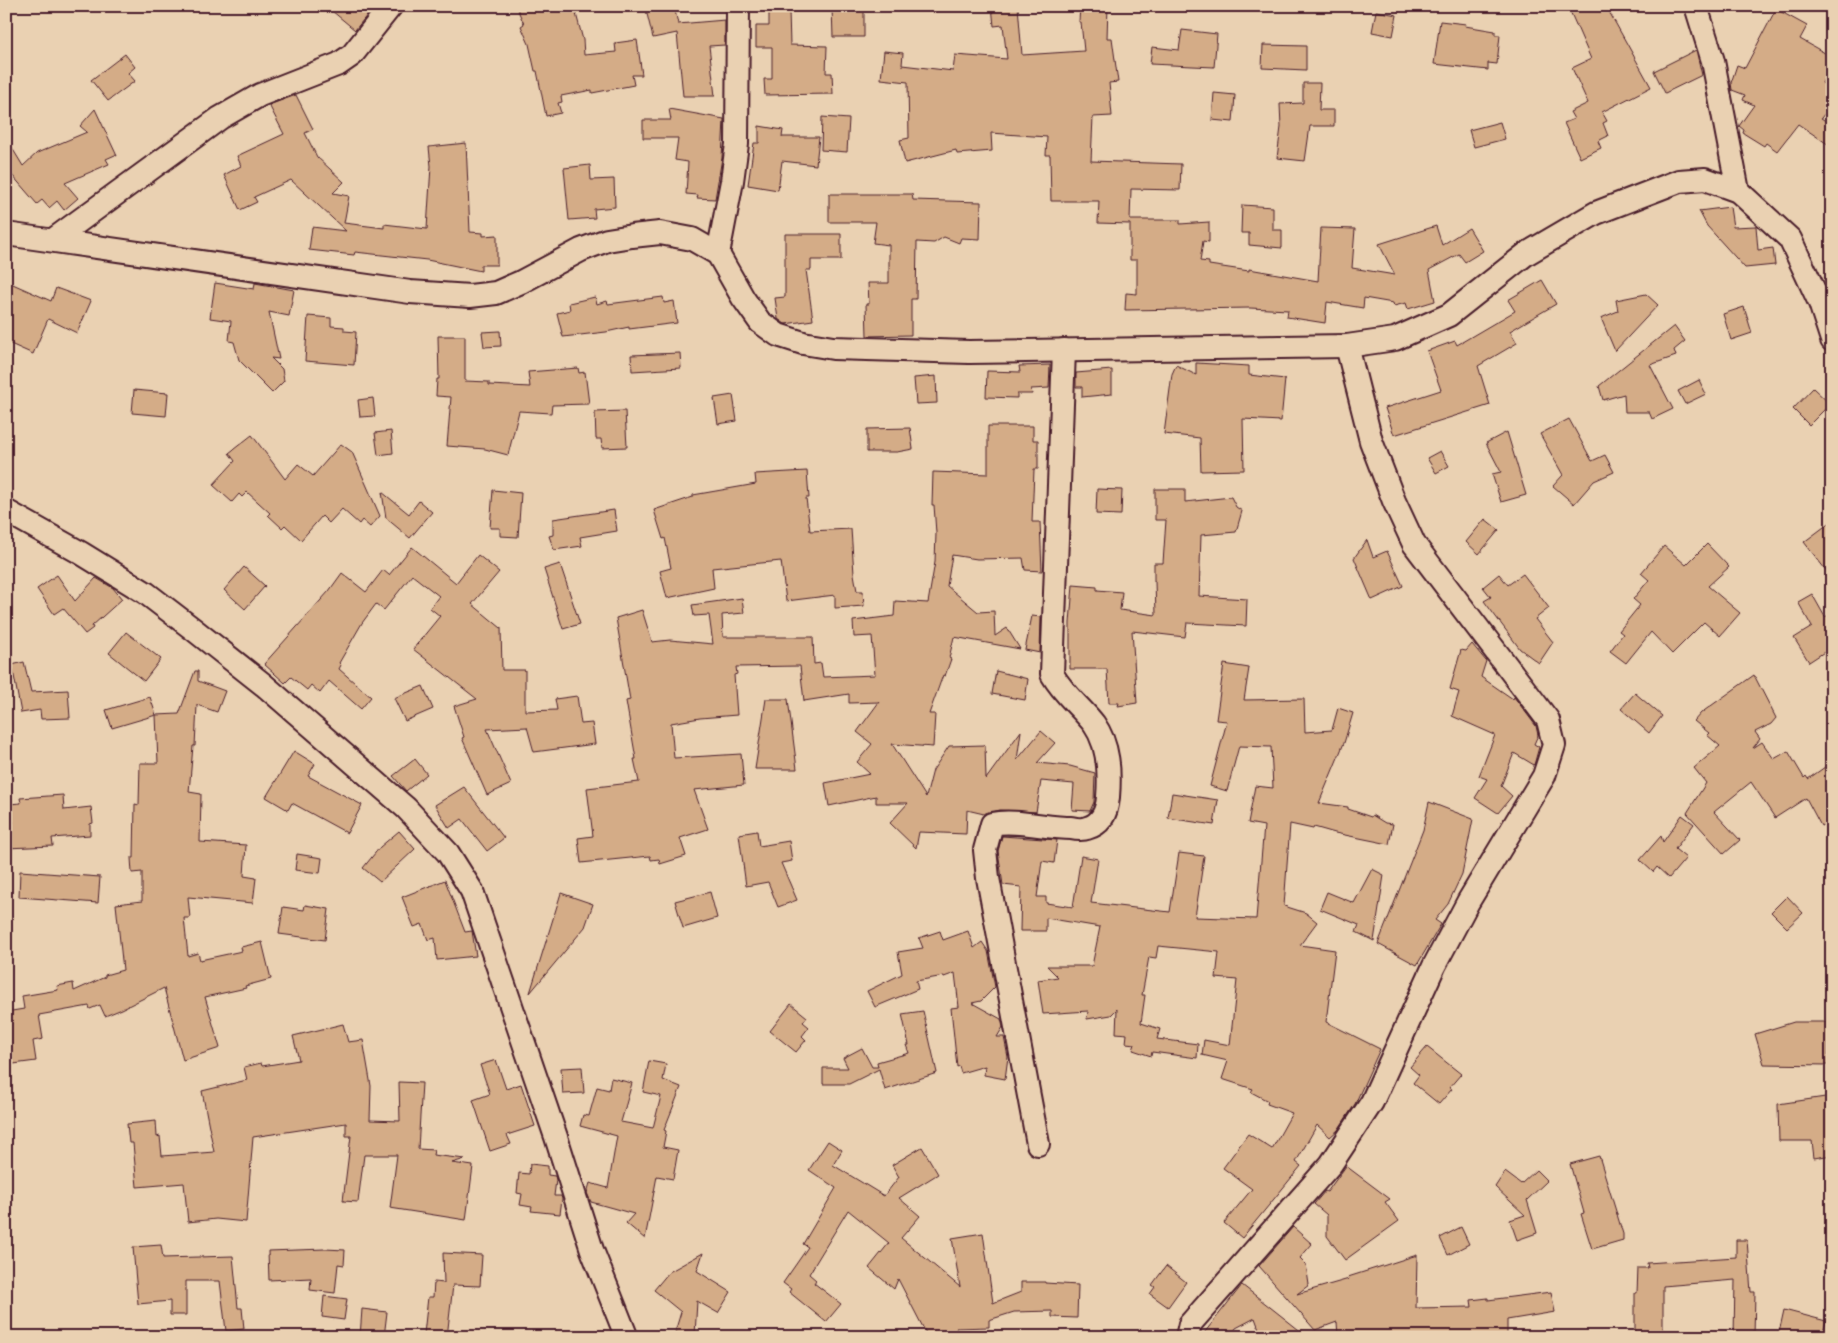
<svg xmlns="http://www.w3.org/2000/svg" width="1838" height="1343" viewBox="0 0 1838 1343" font-family="Itim,sans-serif">
<rect width="100%" height="100%" fill="#ead1b2"/>
<filter id="ink" filterUnits="userSpaceOnUse"><feTurbulence type="fractalNoise" baseFrequency=".02" numOctaves="2"/><feDisplacementMap in="SourceGraphic" scale="10" xChannelSelector="R" yChannelSelector="G"/><feConvolveMatrix kernelMatrix="1 2 1 2 8 2 1 2 1" color-interpolation-filters="sRGB"/></filter>
<g filter="url(#ink)">
<g fill="#d4ac87" stroke="#4a1f2b">
<polygon points="326,6 358,6 368,14 355,30"/>
<polygon points="516,6 574,6 583,40 584,55 616,52 615,43 637,40 642,75 632,75 634,85 592,93 592,90 561,96 562,102 558,103 561,113 546,116 537,71 535,71 529,44 521,26 524,24"/>
<polygon points="645,6 674,6 678,24 725,20 725,45 709,46 715,96 683,96 677,33 653,38"/>
<polygon points="992,6 1018,6 1022,55 1084,51 1081,22 1079,22 1080,6 1108,6 1107,38 1112,38 1118,82 1109,83 1112,116 1093,117 1091,161 1181,164 1180,190 1131,189 1130,220 1180,220 1180,224 1209,222 1209,242 1203,241 1200,261 1209,262 1209,265 1249,271 1249,269 1318,281 1321,228 1355,229 1352,268 1395,275 1379,244 1436,226 1442,245 1469,228 1483,251 1465,262 1459,254 1429,270 1435,301 1408,309 1406,303 1394,306 1393,303 1364,298 1363,308 1327,302 1325,323 1287,317 1288,310 1250,308 1125,310 1126,293 1137,294 1137,260 1130,260 1130,224 1098,223 1099,201 1051,201 1050,155 1046,155 1047,137 991,133 992,151 957,154 956,150 905,163 900,140 909,138 908,82 881,79 884,51 903,53 902,65 953,71 955,55 1007,59 1003,25 994,26"/>
<polygon points="1581,6 1606,6 1651,87 1602,112 1607,121 1603,123 1608,136 1598,141 1601,148 1580,158 1564,123 1574,119 1570,112 1588,103 1572,68 1591,59 1570,11"/>
<polygon points="832,8 864,8 864,37 833,37"/>
<polygon points="1776,9 1807,26 1800,39 1832,57 1832,64 1822,83 1832,91 1832,105 1821,118 1832,125 1832,147 1798,124 1777,151 1766,143 1764,146 1743,133 1744,130 1739,126 1754,105 1743,100 1745,95 1732,90 1731,83 1737,65 1745,68"/>
<polygon points="1376,11 1397,15 1393,36 1372,32"/>
<polygon points="769,12 789,12 790,45 827,46 826,73 832,73 833,94 765,95 764,79 772,79 772,47 756,47 756,26 769,26"/>
<polygon points="1440,21 1466,24 1465,26 1495,31 1495,35 1500,35 1497,64 1488,63 1488,70 1434,64"/>
<polygon points="1182,30 1217,34 1214,67 1150,64 1152,47 1179,50"/>
<polygon points="1263,45 1306,46 1306,70 1262,68"/>
<polygon points="1696,50 1702,75 1665,93 1654,71"/>
<polygon points="125,54 135,67 128,73 135,81 108,101 91,80"/>
<polygon points="1303,83 1320,83 1319,110 1334,110 1334,126 1310,126 1305,161 1277,158 1281,127 1280,104 1303,103"/>
<polygon points="1214,93 1235,95 1233,122 1212,120"/>
<polygon points="296,95 313,129 305,133 317,157 344,182 333,193 349,196 344,223 384,228 384,224 427,229 431,166 429,147 466,143 470,232 483,233 483,236 497,235 497,265 481,265 481,271 427,260 355,252 354,255 309,250 312,227 346,231 291,180 254,197 257,202 240,210 224,175 241,166 237,156 284,134 269,105"/>
<polygon points="95,109 117,156 115,155 106,159 109,164 65,183 78,198 64,210 57,201 49,208 42,200 37,204 6,168 6,138 23,166 37,153 87,132 80,126"/>
<polygon points="669,109 724,119 722,158 715,199 697,198 698,195 686,194 688,162 675,160 678,138 643,138 643,120 671,120"/>
<polygon points="822,117 849,119 847,152 821,150"/>
<polygon points="1500,122 1505,139 1474,147 1469,130"/>
<polygon points="759,126 783,130 782,137 819,137 816,165 782,161 778,190 748,185 754,143 759,143"/>
<polygon points="590,165 591,180 614,179 615,207 594,209 595,218 569,220 564,168"/>
<polygon points="829,194 912,194 913,200 981,202 980,239 961,238 959,243 944,237 934,243 917,242 916,299 911,299 911,335 867,336 866,304 869,304 868,283 889,283 889,245 873,243 876,222 829,222"/>
<polygon points="1242,205 1273,207 1273,230 1282,230 1282,248 1249,245 1249,233 1241,233"/>
<polygon points="1730,207 1733,227 1756,226 1758,250 1773,248 1775,265 1745,268 1707,226 1699,211"/>
<polygon points="785,234 841,234 841,260 811,260 811,270 806,270 813,320 785,324 778,319 775,298 785,297"/>
<polygon points="1542,280 1556,304 1510,331 1517,343 1478,366 1490,405 1394,435 1385,408 1441,390 1427,351 1455,341 1457,345 1515,311 1508,300"/>
<polygon points="6,281 51,301 56,288 91,301 77,333 48,319 33,354 6,342"/>
<polygon points="215,283 254,289 255,283 294,290 289,316 269,312 279,359 271,358 282,369 284,381 272,393 239,360 234,342 229,341 231,321 210,318"/>
<polygon points="1646,294 1658,305 1615,351 1601,318 1618,311 1616,300"/>
<polygon points="595,297 597,304 607,301 608,304 663,297 664,303 674,301 677,323 629,329 629,327 606,332 563,337 557,313 570,310 569,303"/>
<polygon points="1744,307 1752,333 1731,340 1723,314"/>
<polygon points="308,316 331,318 331,326 344,327 344,331 356,332 354,365 305,361"/>
<polygon points="1674,326 1685,341 1674,350 1676,356 1650,365 1673,409 1652,419 1649,412 1625,412 1624,394 1603,400 1599,386"/>
<polygon points="500,331 501,346 484,347 482,332"/>
<polygon points="438,336 465,336 465,381 489,382 489,385 530,387 528,372 578,368 579,373 585,372 589,404 552,405 551,413 519,411 508,455 485,449 447,446 451,397 436,396 437,379 439,379"/>
<polygon points="680,353 681,368 632,371 631,355"/>
<polygon points="1196,363 1249,366 1249,375 1285,379 1281,421 1243,419 1244,470 1201,471 1200,438 1164,434 1172,374 1176,365 1196,375"/>
<polygon points="1050,365 1049,388 1031,389 1032,394 1017,394 1017,398 986,397 987,371 1020,372 1019,366"/>
<polygon points="1112,370 1112,394 1082,397 1082,387 1076,387 1076,373"/>
<polygon points="936,376 937,403 916,404 914,378"/>
<polygon points="1699,380 1706,394 1685,404 1678,391"/>
<polygon points="1813,388 1830,404 1809,425 1793,409"/>
<polygon points="134,390 168,393 166,416 132,413"/>
<polygon points="733,395 737,421 718,424 714,398"/>
<polygon points="373,398 375,416 360,417 358,400"/>
<polygon points="625,411 627,447 602,448 601,439 596,439 595,412"/>
<polygon points="1569,419 1592,461 1605,455 1614,472 1594,481 1574,504 1553,486 1563,475 1540,434"/>
<polygon points="988,426 1033,426 1033,440 1038,440 1038,469 1034,469 1032,522 1040,522 1042,571 1025,570 1023,558 977,559 952,555 947,586 978,612 994,611 995,636 1007,628 1020,649 954,637 949,658 951,659 945,676 943,675 929,714 935,714 933,747 892,744 926,797 933,770 949,746 985,745 986,779 1021,731 1017,760 1041,731 1055,743 1037,763 1070,766 1095,773 1094,802 1090,811 1072,810 1074,784 1041,781 1036,812 1000,810 984,814 967,810 966,834 919,832 916,848 890,823 908,803 876,803 876,796 829,806 825,783 870,774 857,762 872,744 857,732 879,702 849,703 849,694 804,701 800,666 736,667 737,674 734,675 737,715 700,718 671,723 674,758 741,754 744,785 694,790 708,829 680,838 686,856 660,864 659,859 651,860 650,856 581,863 578,838 593,836 587,788 639,782 634,759 636,759 626,701 630,700 616,618 642,610 652,642 670,640 713,644 709,615 694,616 692,605 742,598 744,613 722,615 723,637 813,637 814,664 821,663 823,677 875,675 872,636 854,637 853,621 894,616 895,601 928,603 935,562 936,533 934,505 932,505 933,472 988,474"/>
<polygon points="910,428 913,449 897,452 867,452 867,429"/>
<polygon points="391,431 393,453 378,455 375,433"/>
<polygon points="1507,432 1526,495 1501,502 1492,474 1501,472 1486,443"/>
<polygon points="252,435 285,479 298,464 313,476 341,444 352,452 380,516 370,527 362,520 359,524 342,509 329,523 322,516 301,540 285,525 282,528 268,515 270,513 247,492 242,497 239,494 232,502 213,485 235,461 229,453"/>
<polygon points="1440,451 1449,466 1436,473 1427,458"/>
<polygon points="807,471 809,498 806,498 810,531 851,529 854,574 857,591 863,591 864,606 835,608 835,595 786,601 781,561 712,568 714,588 667,598 660,571 671,568 665,538 663,539 654,510 693,497 693,495 756,484 755,474"/>
<polygon points="1097,489 1122,490 1121,515 1096,514"/>
<polygon points="1155,489 1185,489 1185,502 1231,497 1236,507 1242,511 1236,532 1201,535 1199,596 1247,599 1246,626 1187,623 1185,637 1132,631 1137,703 1118,706 1119,703 1109,703 1107,669 1070,669 1070,623 1073,585 1097,587 1097,590 1122,592 1120,610 1156,615 1155,581 1154,581 1154,563 1163,563 1166,520 1155,520"/>
<polygon points="493,490 521,493 518,537 500,536 500,528 490,528"/>
<polygon points="382,492 409,514 419,501 432,512 410,538 386,518"/>
<polygon points="614,510 617,531 580,537 582,546 554,550 549,536 553,535 553,519"/>
<polygon points="1485,519 1499,530 1479,554 1466,542"/>
<polygon points="1832,521 1832,578 1804,542"/>
<polygon points="1367,540 1373,557 1387,551 1403,586 1372,600 1354,558"/>
<polygon points="1707,544 1729,567 1708,586 1740,613 1720,636 1704,622 1672,654 1651,632 1626,663 1610,651 1623,634 1619,631 1640,605 1633,599 1649,580 1641,573 1664,546 1686,565"/>
<polygon points="412,547 456,583 478,555 499,572 472,604 501,628 502,670 525,670 525,711 557,710 555,699 577,696 581,724 592,723 595,744 534,752 527,727 487,729 511,784 487,795 462,738 464,737 454,706 477,699 413,649 440,616 430,608 439,596 412,575 384,610 376,604 362,623 339,663 341,665 339,669 371,697 361,709 329,681 320,693 311,685 307,690 291,677 285,683 264,664 329,591 342,573 366,592 383,570 389,575"/>
<polygon points="560,564 580,624 563,629 544,569"/>
<polygon points="244,567 265,586 245,609 224,590"/>
<polygon points="1499,574 1508,585 1523,574 1549,608 1535,619 1553,642 1539,663 1520,649 1484,601 1491,597 1483,587"/>
<polygon points="57,575 75,601 96,578 113,588 122,599 92,626 93,628 85,634 63,608 54,614 37,589"/>
<polygon points="1812,594 1825,617 1832,613 1832,647 1809,662 1794,638 1812,627 1798,602"/>
<polygon points="1032,616 1041,617 1040,653 1025,650"/>
<polygon points="126,632 161,659 144,681 109,653"/>
<polygon points="1472,644 1486,661 1481,677 1513,699 1514,697 1536,726 1538,735 1534,744 1539,747 1534,765 1514,753 1501,786 1512,796 1498,813 1475,798 1487,779 1479,776 1495,735 1452,716 1459,692 1450,689 1461,650 1466,651"/>
<polygon points="24,662 31,692 68,690 70,718 41,719 40,710 21,713 12,665"/>
<polygon points="1224,664 1249,668 1244,700 1304,699 1305,732 1332,730 1338,708 1353,713 1344,743 1319,803 1348,807 1348,809 1371,817 1372,815 1385,823 1393,824 1389,844 1335,833 1314,827 1313,829 1290,824 1284,906 1306,913 1317,922 1300,945 1335,950 1326,1022 1380,1049 1355,1104 1338,1130 1330,1137 1317,1125 1296,1162 1301,1166 1242,1238 1224,1223 1252,1189 1223,1168 1248,1134 1272,1149 1292,1113 1267,1104 1268,1101 1251,1092 1253,1089 1222,1079 1228,1061 1202,1055 1204,1040 1230,1045 1237,980 1216,978 1219,952 1158,946 1156,958 1149,957 1142,995 1145,995 1141,1023 1160,1029 1157,1039 1198,1044 1197,1058 1152,1052 1151,1056 1133,1050 1135,1044 1126,1043 1127,1034 1116,1033 1117,1009 1111,1015 1087,1019 1088,1011 1043,1014 1038,980 1058,977 1047,966 1092,966 1100,927 1046,918 1046,931 1020,931 1021,887 1003,885 998,851 1002,836 1057,840 1054,863 1042,861 1037,897 1046,897 1046,903 1073,907 1081,856 1098,859 1091,903 1170,912 1179,853 1204,856 1195,917 1256,919 1264,826 1248,823 1255,786 1273,788 1271,747 1239,746 1227,791 1210,786 1227,721 1216,720"/>
<polygon points="195,671 198,671 198,681 225,691 217,712 197,705 195,746 193,746 189,792 201,794 200,842 246,845 244,876 256,878 253,903 188,897 190,918 184,918 188,956 198,953 200,960 242,951 241,947 262,942 271,979 245,986 246,988 205,997 220,1048 183,1060 164,988 122,1009 105,1016 100,1005 90,1009 89,1006 39,1015 43,1039 33,1041 36,1061 6,1065 6,1012 24,1009 22,996 58,990 57,986 73,983 74,991 105,977 105,975 123,970 116,904 142,901 142,872 132,873 131,858 134,858 135,804 139,805 140,763 158,763 156,715 179,714"/>
<polygon points="996,671 1028,679 1025,700 992,694"/>
<polygon points="1754,675 1776,718 1771,724 1755,732 1760,739 1753,748 1762,742 1774,759 1788,751 1804,778 1806,776 1808,779 1832,762 1832,821 1821,826 1806,798 1775,818 1751,782 1714,812 1740,840 1724,854 1687,813 1706,783 1694,768 1720,746 1707,735 1709,733 1694,721 1701,713"/>
<polygon points="423,686 433,709 405,721 394,698"/>
<polygon points="1635,693 1662,716 1649,733 1621,709"/>
<polygon points="150,697 156,715 112,728 106,710"/>
<polygon points="766,699 788,699 797,769 755,769"/>
<polygon points="294,751 315,764 308,776 362,805 347,833 292,803 288,810 266,797"/>
<polygon points="415,759 427,774 406,791 393,776"/>
<polygon points="464,787 504,838 487,851 462,819 449,828 435,805"/>
<polygon points="1172,793 1218,800 1214,825 1168,818"/>
<polygon points="63,795 64,810 91,807 93,823 90,824 90,835 52,838 53,846 6,848 6,824 13,823 9,804 21,803 20,798"/>
<polygon points="1429,802 1473,819 1462,874 1448,904 1435,920 1441,924 1417,965 1378,944 1423,830"/>
<polygon points="1682,815 1694,824 1675,849 1686,858 1669,878 1657,867 1653,872 1640,860 1661,836 1663,842"/>
<polygon points="399,831 415,849 380,882 363,868 380,847"/>
<polygon points="757,831 759,846 789,841 792,861 781,863 797,900 778,907 768,882 746,886 739,834"/>
<polygon points="297,854 322,858 320,873 295,870"/>
<polygon points="1372,869 1384,875 1374,941 1356,932 1359,925 1320,909 1327,892 1354,903"/>
<polygon points="20,871 100,877 98,903 19,897"/>
<polygon points="445,880 465,932 472,931 476,956 437,960 435,938 428,940 422,924 414,927 402,897"/>
<polygon points="710,892 717,918 683,928 675,901"/>
<polygon points="561,893 593,904 585,927 530,993"/>
<polygon points="1787,896 1803,913 1787,928 1771,912"/>
<polygon points="305,905 329,909 325,940 279,934 283,907 304,910"/>
<polygon points="940,931 943,940 968,931 974,948 982,942 988,951 995,987 981,1001 972,1003 1001,1019 1003,1027 997,1037 1004,1037 1008,1057 1005,1079 984,1075 985,1066 961,1073 959,1066 957,1067 951,1008 959,1007 955,973 944,977 944,976 916,981 918,989 875,1007 867,991 902,974 898,952 923,948 919,938"/>
<polygon points="791,1004 807,1017 803,1022 809,1027 802,1036 806,1040 796,1052 770,1031"/>
<polygon points="923,1011 937,1073 885,1090 879,1069 849,1084 823,1084 823,1068 848,1068 843,1058 862,1048 872,1067 878,1067 877,1062 909,1053 906,1045 909,1045 902,1014"/>
<polygon points="1794,1022 1828,1022 1828,1065 1764,1064 1755,1034"/>
<polygon points="343,1024 348,1042 363,1040 371,1086 370,1120 400,1121 399,1082 422,1083 418,1149 434,1150 433,1155 465,1159 452,1163 473,1166 466,1220 390,1208 397,1155 364,1155 358,1202 343,1201 351,1136 346,1136 346,1123 253,1137 246,1222 216,1219 188,1222 184,1183 137,1187 133,1143 129,1143 127,1124 156,1121 157,1137 160,1136 162,1156 214,1152 202,1091 247,1080 244,1067 261,1063 262,1066 299,1060 293,1036"/>
<polygon points="1427,1047 1461,1074 1449,1088 1452,1089 1439,1104 1413,1083 1419,1075 1410,1067"/>
<polygon points="496,1060 506,1089 521,1084 535,1126 507,1135 511,1144 490,1151 473,1100 490,1094 480,1065"/>
<polygon points="649,1061 666,1064 663,1080 681,1087 664,1130 666,1131 663,1147 678,1150 673,1179 657,1176 645,1239 626,1223 634,1214 591,1202 587,1193 590,1183 608,1188 617,1136 580,1126 583,1115 589,1116 597,1087 609,1090 611,1078 632,1083 621,1122 653,1128 661,1096 643,1092"/>
<polygon points="582,1067 584,1093 563,1094 561,1068"/>
<polygon points="1832,1096 1832,1155 1814,1158 1812,1141 1779,1141 1778,1104"/>
<polygon points="828,1141 842,1150 833,1165 884,1196 899,1177 892,1165 922,1147 938,1174 899,1198 920,1216 901,1238 960,1287 952,1238 983,1233 993,1303 1021,1292 1021,1282 1045,1282 1045,1283 1078,1285 1077,1318 1052,1317 1052,1311 1014,1312 989,1320 989,1327 956,1328 960,1337 928,1337 898,1279 894,1289 869,1268 889,1243 848,1210 809,1274 816,1280 814,1283 841,1304 826,1322 789,1292 791,1289 783,1283 808,1247 803,1244 836,1188 809,1170"/>
<polygon points="1599,1156 1623,1234 1623,1240 1592,1249 1581,1214 1584,1213 1570,1164"/>
<polygon points="530,1164 548,1166 548,1175 555,1176 556,1180 554,1196 561,1196 562,1199 560,1214 531,1211 532,1207 520,1205 522,1194 517,1193 519,1173 529,1174"/>
<polygon points="1346,1166 1390,1199 1385,1202 1399,1221 1345,1260 1327,1236 1327,1215 1314,1204 1325,1191 1327,1192"/>
<polygon points="1536,1170 1547,1181 1527,1200 1537,1233 1517,1240 1510,1220 1525,1215 1495,1187 1505,1172 1521,1184"/>
<polygon points="1293,1227 1312,1244 1300,1258 1306,1264 1309,1285 1297,1294 1349,1279 1348,1277 1417,1255 1416,1308 1472,1307 1471,1300 1488,1298 1488,1300 1551,1292 1555,1312 1507,1320 1507,1337 1338,1337 1337,1322 1315,1330 1259,1266"/>
<polygon points="1461,1227 1469,1244 1448,1255 1440,1238"/>
<polygon points="1736,1240 1747,1240 1751,1292 1755,1292 1754,1337 1734,1337 1735,1280 1663,1286 1663,1337 1635,1337 1635,1293 1637,1293 1638,1268 1648,1268 1647,1263 1736,1257"/>
<polygon points="161,1245 163,1258 233,1256 238,1308 242,1308 244,1329 226,1331 220,1281 186,1281 186,1315 170,1315 170,1301 138,1304 133,1247"/>
<polygon points="325,1249 345,1250 344,1265 338,1264 335,1293 310,1290 311,1278 269,1280 268,1251"/>
<polygon points="443,1253 482,1255 480,1286 453,1285 447,1337 424,1334 428,1297 433,1297 434,1282 444,1283"/>
<polygon points="703,1253 697,1271 731,1292 718,1313 697,1301 695,1335 675,1332 681,1312 654,1290 669,1272"/>
<polygon points="1166,1266 1186,1282 1168,1307 1150,1294 1155,1287 1152,1285"/>
<polygon points="1242,1285 1308,1337 1262,1337 1255,1318 1236,1328 1230,1337 1201,1337"/>
<polygon points="324,1296 347,1299 344,1320 322,1317"/>
<polygon points="362,1309 387,1312 384,1337 360,1337"/>
<polygon points="1784,1310 1826,1321 1822,1337 1778,1337"/>
</g>
<g fill="none" stroke-linecap="round" stroke-linejoin="round">
<defs>
<g id="minor">
<polyline points="1696,6 1713,61 1738,191"/>
<polyline points="6,234 410,292 470,296 496,293 521,282 581,250 607,240 632,236 660,233 692,239 718,254 743,298 760,322 778,335 803,343 833,348 969,352 1347,346 1395,339 1449,315 1526,254 1596,213 1679,181 1705,179 1738,191 1790,239 1820,303 1832,340"/>
<polyline points="53,240 220,118 260,95 339,64 352,55 391,6"/>
<polyline points="718,254 732,181 737,144 738,6"/>
<polyline points="6,511 81,553 146,593 193,629 264,685 406,808 448,853 472,891 556,1137 592,1250 625,1333 624,1337"/>
<path d="M1038,1144L988,878L985,850L992,824C1014,819 1047,828 1071,828C1076,829 1082,830 1087,828C1102,824 1107,811 1108,797C1110,772 1109,745 1094,724C1080,706 1064,695 1052,674L1064,350"/>
<polyline points="1187,1337 1190,1324 1331,1164 1372,1102 1434,966 1468,902 1544,776 1554,745 1548,720 1414,544 1394,501 1371,441 1347,346"/>
</g>
</defs>
<use href="#minor" stroke="#4a1f2b" stroke-width="26"/>
<use href="#minor" stroke="#ead1b2" stroke-width="22"/>
</g>
</g>
<rect width="1838" height="1343" fill="none" stroke="#ead1b2" stroke-width="25"/>
<rect x="12" y="12" width="1813" height="1318" fill="none" stroke="#4a1f2b" stroke-width="2" filter="url(#ink)"/>
</svg>
